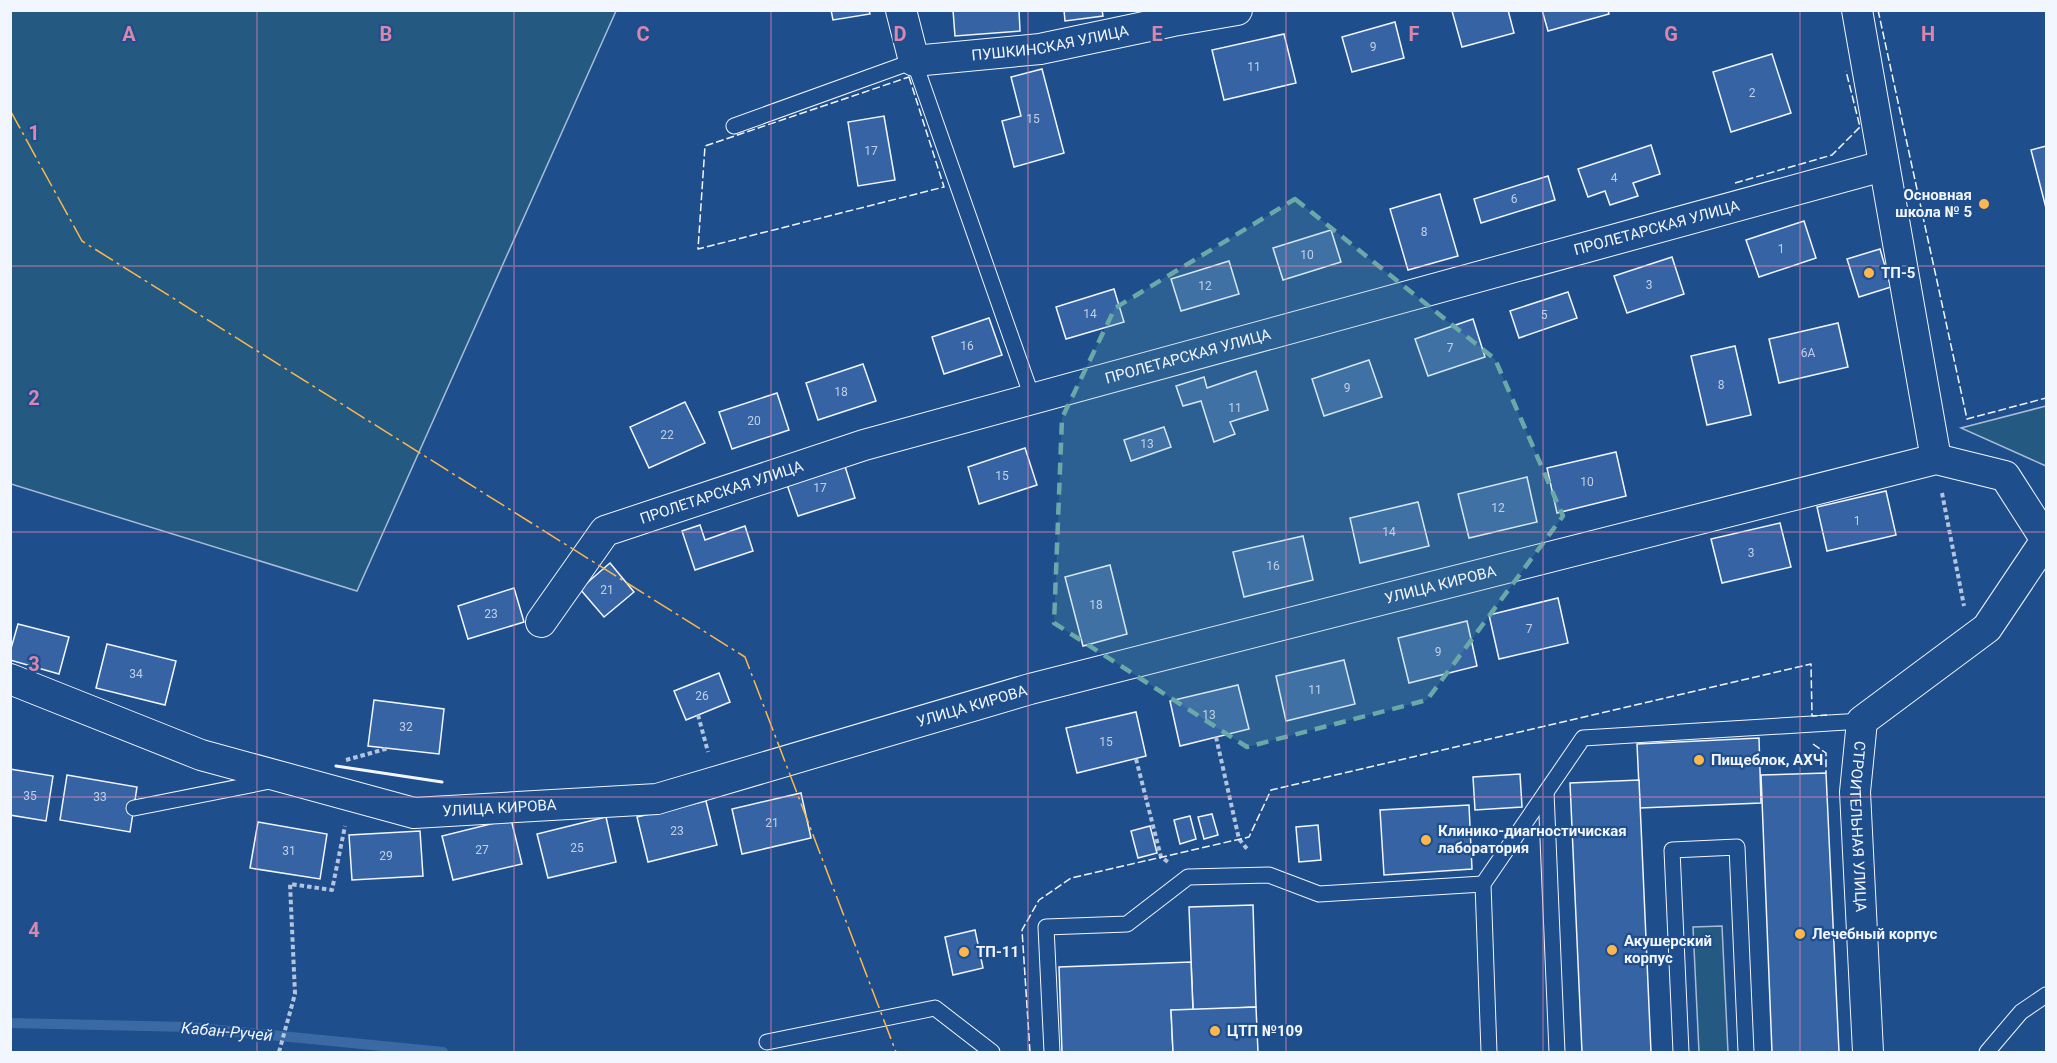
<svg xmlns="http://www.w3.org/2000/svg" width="2057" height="1063" viewBox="0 0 2057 1063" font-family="Roboto,sans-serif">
<rect width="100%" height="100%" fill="#1f4e8c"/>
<g fill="#245a82" stroke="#a8bbd7" stroke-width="1.5">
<polygon points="10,11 616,11 357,591 11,484"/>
<polygon points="2046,406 2046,466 1961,428"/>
<polygon points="1722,926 1728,1052 1699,1052 1693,927"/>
</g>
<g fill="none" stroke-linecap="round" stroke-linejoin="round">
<polyline stroke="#3b69a3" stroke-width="10" points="10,1023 189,1027 443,1052"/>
</g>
<g fill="#3563a3" stroke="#f2f6ff" stroke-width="1.5">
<polygon points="831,10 869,10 870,14 833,20"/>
<polygon points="953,10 1019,10 1020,31 955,36"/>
<polygon points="1064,10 1102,10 1103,16 1065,21"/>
<polygon points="1456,10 1508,10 1514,33 1462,47 1452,11"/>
<polygon points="1542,10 1608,10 1609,14 1548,31"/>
<polygon points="1395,22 1404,58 1352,72 1342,37"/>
<polygon points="1284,34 1296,83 1224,100 1212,50"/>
<polygon points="1772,54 1791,113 1731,132 1713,72"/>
<polygon points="1042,69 1064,153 1014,167 1002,121 1021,116 1011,77"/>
<polygon points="884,116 895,180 858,186 848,122"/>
<polygon points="1651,145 1660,174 1633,183 1638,196 1610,205 1605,191 1588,197 1578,169"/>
<polygon points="2046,146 2046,208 2031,150"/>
<polygon points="1548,176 1555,200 1481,223 1474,199"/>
<polygon points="1440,194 1458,256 1408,270 1390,209"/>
<polygon points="1804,221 1816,258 1759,277 1746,240"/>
<polygon points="1331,230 1341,262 1283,280 1273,248"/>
<polygon points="1880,249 1891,287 1859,297 1847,259"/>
<polygon points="1672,257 1684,294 1627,313 1614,276"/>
<polygon points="1229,261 1239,294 1181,311 1171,279"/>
<polygon points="1114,289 1124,322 1066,339 1056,307"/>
<polygon points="1568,292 1577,318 1519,338 1510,311"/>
<polygon points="989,318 1002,355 944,374 932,337"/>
<polygon points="1473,319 1485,357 1428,376 1415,339"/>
<polygon points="1838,323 1848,367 1779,383 1769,339"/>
<polygon points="1735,346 1751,415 1707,425 1691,356"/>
<polygon points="1369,360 1382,397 1324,416 1312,379"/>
<polygon points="863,364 876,401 818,420 806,383"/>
<polygon points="1256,371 1268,410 1230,422 1235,434 1214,442 1201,401 1183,406 1176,386 1204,377 1207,388"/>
<polygon points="777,393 789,430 732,449 719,412"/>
<polygon points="685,402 705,443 649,468 630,427"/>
<polygon points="1164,427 1171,447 1131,461 1124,440"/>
<polygon points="1025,448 1037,485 979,504 968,467"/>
<polygon points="1616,452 1626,496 1557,513 1547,468"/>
<polygon points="843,460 855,498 798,516 785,479"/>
<polygon points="1527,477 1537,522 1469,538 1458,494"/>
<polygon points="1886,491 1896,535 1827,551 1817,507"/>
<polygon points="1418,502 1429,546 1360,563 1350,518"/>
<polygon points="1780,523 1791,567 1722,583 1711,539"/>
<polygon points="700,525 705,540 745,526 753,551 695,570 682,531"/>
<polygon points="1303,536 1313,580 1244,597 1233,552"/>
<polygon points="610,563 634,592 604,617 580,589"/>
<polygon points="1110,565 1127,634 1083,646 1065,577"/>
<polygon points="514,588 524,622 468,639 458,606"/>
<polygon points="1558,598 1568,643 1499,659 1489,615"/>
<polygon points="1467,621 1477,666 1409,683 1398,638"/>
<polygon points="18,624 69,637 59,674 10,660 10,652"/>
<polygon points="107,644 176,661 165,705 96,688"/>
<polygon points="1344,660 1355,704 1286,721 1276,676"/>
<polygon points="719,673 730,702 686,720 674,691"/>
<polygon points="1238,685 1249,729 1180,746 1170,701"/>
<polygon points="374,700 444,709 439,754 368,746"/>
<polygon points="1136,712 1146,756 1077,773 1066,728"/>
<polygon points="1759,738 1761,803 1640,808 1637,744"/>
<polygon points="10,769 53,776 46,821 10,815"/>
<polygon points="1826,773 1839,1052 1772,1052 1761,775"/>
<polygon points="1520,774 1522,807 1475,810 1473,777"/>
<polygon points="67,775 137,787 130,832 60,820"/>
<polygon points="1639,780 1651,1052 1582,1052 1570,783"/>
<polygon points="801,793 811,838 742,854 732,809"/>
<polygon points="706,801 717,845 648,862 637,817"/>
<polygon points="1469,805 1472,869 1384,875 1380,810"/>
<polygon points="1212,814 1218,835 1204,839 1198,817"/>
<polygon points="1190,816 1196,839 1180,844 1174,820"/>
<polygon points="606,817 616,862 548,878 537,834"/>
<polygon points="511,819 522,864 453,880 442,836"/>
<polygon points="258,822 327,834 320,879 250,868"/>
<polygon points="1318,825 1321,860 1299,862 1296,827"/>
<polygon points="1150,826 1157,853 1138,858 1131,831"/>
<polygon points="420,831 423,876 352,880 349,835"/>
<polygon points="1253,905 1256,1007 1193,1010 1189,907"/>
<polygon points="975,930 983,968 953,975 945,937"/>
<polygon points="1191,962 1193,1010 1171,1010 1173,1052 1062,1052 1059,967"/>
<polygon points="1256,1007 1258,1052 1173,1052 1171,1010"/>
</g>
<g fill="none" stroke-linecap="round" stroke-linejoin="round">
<defs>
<g id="service">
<polyline points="734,126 914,61 1032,397"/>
<polyline points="1546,792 1557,1052"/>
<polyline points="134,808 270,781"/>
<polyline points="767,1042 935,1008 992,1052"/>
<polyline points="1052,1052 1046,927 1127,924 1188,877 1269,875 1319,894 1483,884"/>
<polyline points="1489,1052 1483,884 1583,738 1862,721"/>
<polyline points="1681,1052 1672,850 1737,847 1746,1052"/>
<polyline points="1987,1052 2021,1012 2046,995"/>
</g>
<g id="minor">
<path id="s1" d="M901,10L914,61L1040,49L1173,21L1237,10"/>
<polyline points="1857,10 1936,459"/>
<path id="s2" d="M541,622L605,531L864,445L1883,166"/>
<path id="s3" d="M10,679L201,755L414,813L657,799L1030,689L1936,459L2005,476L2046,540L1987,628L1862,721L1855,792L1868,1052"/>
</g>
</defs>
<use href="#service" stroke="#f2f6ff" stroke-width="17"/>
<use href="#minor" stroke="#f2f6ff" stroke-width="32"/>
<g stroke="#b3c4dc" stroke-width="4" stroke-dasharray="4.5 3" stroke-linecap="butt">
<polyline points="1942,493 1964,606"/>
<polyline points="698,715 708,752"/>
<polyline points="1216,737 1239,839 1248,850"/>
<polyline points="1136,759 1161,857 1168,862"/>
<polyline points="346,760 389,748"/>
<polyline points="279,1052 295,994 290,884 332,890 345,826"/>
</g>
<use href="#service" stroke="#1f4e8c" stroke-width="15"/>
<use href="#minor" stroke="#1f4e8c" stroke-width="30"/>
<g stroke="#f2f6ff" stroke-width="1.5" stroke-dasharray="8 3" stroke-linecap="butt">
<polyline points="1878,10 1967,419 2046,398"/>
<polygon points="909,77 944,187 698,249 705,146"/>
<polyline points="1735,183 1832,155 1860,127 1846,71"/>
<polyline points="1813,744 1826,753 1826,773"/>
<polyline points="1030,1052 1022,930 1039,900 1071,878 1249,837 1271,790 1811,664 1812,716 1827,715"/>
</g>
<polyline stroke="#f2f6ff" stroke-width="3" points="336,766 442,782"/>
<polyline stroke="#ffb74d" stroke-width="1.5" stroke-dasharray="21 4.5 3 4.5" stroke-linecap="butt" points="10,110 82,241 745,657 896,1052"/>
</g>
<path fill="#6aa9a8" fill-opacity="0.2" stroke="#6aa9a8" stroke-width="4.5" stroke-dasharray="12 8" stroke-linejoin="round" d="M1295,199L1495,359L1563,516L1427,700L1247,747L1054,623L1062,418L1115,308Z"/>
<path fill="none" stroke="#da87ad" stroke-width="1.5" stroke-opacity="0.55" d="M257,10V1052M514,10V1052M771,10V1052M1028,10V1052M1286,10V1052M1543,10V1052M1800,10V1052M10,266H2046M10,532H2046M10,797H2046"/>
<g fill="#ffb74d" stroke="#1f4e8c" stroke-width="2">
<circle cx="1984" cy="204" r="6"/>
<circle cx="1869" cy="273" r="6"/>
<circle cx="1699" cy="760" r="6"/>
<circle cx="1426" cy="840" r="6"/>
<circle cx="1800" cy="934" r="6"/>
<circle cx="1612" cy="950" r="6"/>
<circle cx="964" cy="952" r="6"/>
<circle cx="1215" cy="1031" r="6"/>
</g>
<g text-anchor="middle" stroke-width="4.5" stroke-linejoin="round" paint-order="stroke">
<g font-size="12" fill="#c3d1e8">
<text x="1373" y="51">9</text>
<text x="1254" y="71">11</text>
<text x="1752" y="97">2</text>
<text x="1033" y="123">15</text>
<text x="871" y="155">17</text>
<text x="1614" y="182">4</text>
<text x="1514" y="203">6</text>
<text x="1424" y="236">8</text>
<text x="1781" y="253">1</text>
<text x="1307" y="259">10</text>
<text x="1649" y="289">3</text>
<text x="1205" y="290">12</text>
<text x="1090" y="318">14</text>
<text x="1544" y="319">5</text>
<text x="967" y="350">16</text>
<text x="1450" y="352">7</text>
<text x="1808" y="357">6А</text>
<text x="1721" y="389">8</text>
<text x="1347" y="392">9</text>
<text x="841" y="396">18</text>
<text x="1235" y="412">11</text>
<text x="754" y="425">20</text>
<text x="667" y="439">22</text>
<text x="1147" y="448">13</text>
<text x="1002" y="480">15</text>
<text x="1587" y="486">10</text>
<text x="820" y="492">17</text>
<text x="1498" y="512">12</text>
<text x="1857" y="525">1</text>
<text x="1389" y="536">14</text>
<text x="1751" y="557">3</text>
<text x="1273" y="570">16</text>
<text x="607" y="594">21</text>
<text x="1096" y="609">18</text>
<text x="491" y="618">23</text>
<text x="1529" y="633">7</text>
<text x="1438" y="656">9</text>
<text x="136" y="678">34</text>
<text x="1315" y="694">11</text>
<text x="702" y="700">26</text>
<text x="1209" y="719">13</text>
<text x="406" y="731">32</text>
<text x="1106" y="746">15</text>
<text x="30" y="800">35</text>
<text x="100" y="801">33</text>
<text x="772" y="827">21</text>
<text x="677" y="835">23</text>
<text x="577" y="852">25</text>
<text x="482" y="854">27</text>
<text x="289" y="855">31</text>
<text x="386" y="860">29</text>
</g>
<g font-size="15" fill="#f2f6ff" stroke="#1f4e8c">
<text dy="5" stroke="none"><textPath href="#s1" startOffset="190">ПУШКИНСКАЯ УЛИЦА</textPath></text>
<text dy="5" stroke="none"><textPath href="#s2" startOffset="1206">ПРОЛЕТАРСКАЯ УЛИЦА</textPath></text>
<text dy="5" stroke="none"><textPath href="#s2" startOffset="720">ПРОЛЕТАРСКАЯ УЛИЦА</textPath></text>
<text dy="5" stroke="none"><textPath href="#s2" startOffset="234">ПРОЛЕТАРСКАЯ УЛИЦА</textPath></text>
<text dy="5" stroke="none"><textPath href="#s3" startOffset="1482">УЛИЦА КИРОВА</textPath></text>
<text dy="5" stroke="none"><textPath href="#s3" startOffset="998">УЛИЦА КИРОВА</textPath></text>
<text dy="5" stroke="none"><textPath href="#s3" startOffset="512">УЛИЦА КИРОВА</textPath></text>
<text dy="5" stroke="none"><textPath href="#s3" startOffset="2508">СТРОИТЕЛЬНАЯ УЛИЦА</textPath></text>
</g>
<g font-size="15" font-weight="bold" fill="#f2f6ff" stroke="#1f4e8c" text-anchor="start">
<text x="1972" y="200" text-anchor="end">Основная<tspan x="1972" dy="17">школа № 5</tspan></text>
<text x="1881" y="278">ТП-5</text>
<text x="1711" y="765">Пищеблок, АХЧ</text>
<text x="1438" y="836">Клинико-диагностичиская<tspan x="1438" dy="17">лаборатория</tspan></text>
<text x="1812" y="939">Лечебный корпус</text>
<text x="1624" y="946">Акушерский<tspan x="1624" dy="17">корпус</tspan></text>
<text x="976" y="957">ТП-11</text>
<text x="1227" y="1036">ЦТП №109</text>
</g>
<g font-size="16" font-style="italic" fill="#f2f6ff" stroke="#1f4e8c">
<text transform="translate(227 1031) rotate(5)" y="6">Кабан-Ручей</text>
</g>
</g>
<g font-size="20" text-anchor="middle" font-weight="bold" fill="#da87ad" stroke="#1f4e8c" stroke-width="4.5" stroke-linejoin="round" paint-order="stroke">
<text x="129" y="41">A</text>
<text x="386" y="41">B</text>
<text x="643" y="41">C</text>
<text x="900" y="41">D</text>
<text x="1157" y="41">E</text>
<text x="1414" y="41">F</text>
<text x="1671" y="41">G</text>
<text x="1928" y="41">H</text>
<text x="34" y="140">1</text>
<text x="34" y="405">2</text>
<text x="34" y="671">3</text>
<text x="34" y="937">4</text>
</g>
<rect width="2057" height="1063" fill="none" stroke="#f2f6ff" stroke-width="24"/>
</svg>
